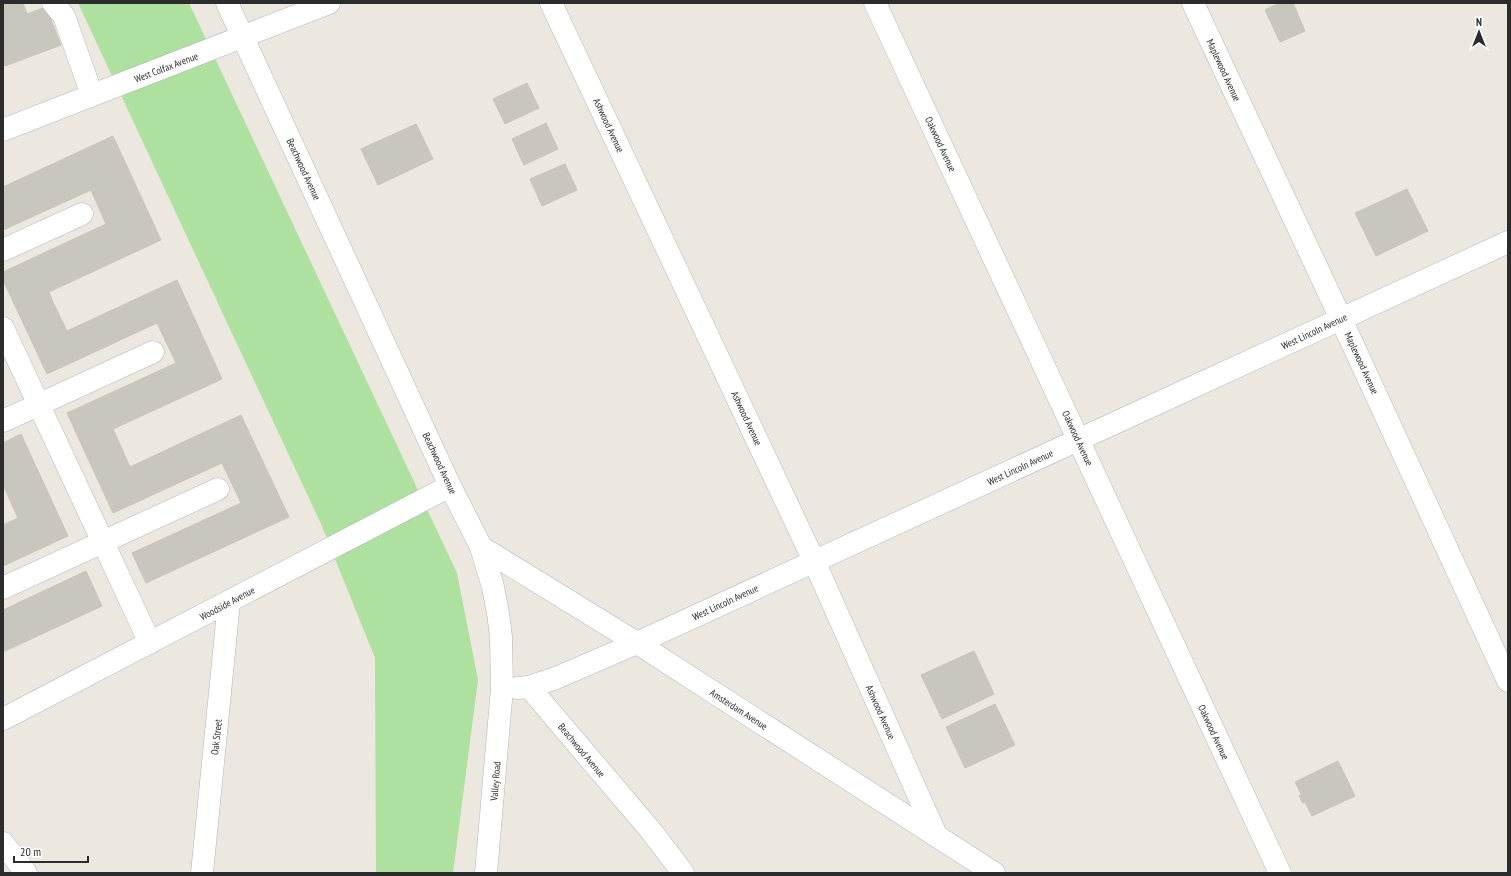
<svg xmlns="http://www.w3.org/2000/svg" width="1511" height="876" viewBox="0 0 1511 876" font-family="'PT Sans Narrow',sans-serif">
<rect width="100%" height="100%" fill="#ede8df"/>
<polygon fill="#aee09f" points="78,3 189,3 457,573 478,680 453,873 376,873 375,658 321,524"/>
<g fill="#c9c6bd" stroke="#c8c4b9">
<polygon points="3,3 23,3 27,14 46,7 61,45 5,66 3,62"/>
<polygon points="1279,3 1293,3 1305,31 1280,42 1265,10"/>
<polygon points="527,83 539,108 505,124 493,99"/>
<polygon points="546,123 558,149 524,165 512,139"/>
<polygon points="416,124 433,159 378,185 361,149"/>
<polygon points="113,136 161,240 49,292 53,302 67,331 177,280 222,379 113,429 130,467 241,415 289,517 146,583 132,553 241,503 222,463 113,513 67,413 176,363 157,323 47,374 3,280 3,272 106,224 91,190 3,230 3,187"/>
<polygon points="565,164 577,190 542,206 530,179"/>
<polygon points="1407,189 1428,231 1376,256 1355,213"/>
<polygon points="21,434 68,536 3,566 3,525 18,518 3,485 3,443"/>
<polygon points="86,571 102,606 3,652 3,610"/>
<polygon points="974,651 994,694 942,719 921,675"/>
<polygon points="995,704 1015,745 965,768 946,727"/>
<polygon points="1338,761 1355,796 1312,816 1305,802 1303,803 1299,796 1301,794 1295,782"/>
</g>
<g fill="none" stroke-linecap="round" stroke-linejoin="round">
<defs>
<g id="minor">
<polyline points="53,3 64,16 92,95"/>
<polyline points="227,3 450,486 481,547 493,587 498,613 501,637 502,688 486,873"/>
<polyline points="551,3 814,561 936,835"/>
<polyline points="875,3 1280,873"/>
<polyline points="1193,3 1341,319 1508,681"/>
<polyline points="3,130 329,3"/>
<polyline points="3,250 82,214"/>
<polyline points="3,328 150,643"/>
<polyline points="3,421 153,352"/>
<polyline points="481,547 637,643 994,873"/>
<polyline points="3,588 218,489"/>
<polyline points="529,687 556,678 637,643 1508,242"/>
<polyline points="517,688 529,687 652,832 683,873"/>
<polyline points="3,719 450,486"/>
<polyline points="3,843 26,873"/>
<polyline points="202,873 229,602"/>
</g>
</defs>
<use href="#minor" stroke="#b2b4bf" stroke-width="23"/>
<use href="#minor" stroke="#fff" stroke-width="22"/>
</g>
<g text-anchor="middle" stroke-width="3.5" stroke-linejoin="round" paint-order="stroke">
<g font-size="10" fill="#2c2c2c" stroke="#fff">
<text transform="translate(166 67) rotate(-21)" y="4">West Colfax Avenue</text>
<text transform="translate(1224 70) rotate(65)" y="4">Maplewood Avenue</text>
<text transform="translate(609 125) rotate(65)" y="4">Ashwood Avenue</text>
<text transform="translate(941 144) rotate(65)" y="4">Oakwood Avenue</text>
<text transform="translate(304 169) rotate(65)" y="4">Beachwood Avenue</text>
<text transform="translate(1314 331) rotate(-25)" y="4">West Lincoln Avenue</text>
<text transform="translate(1362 363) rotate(65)" y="4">Maplewood Avenue</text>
<text transform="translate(747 418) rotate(65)" y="4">Ashwood Avenue</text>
<text transform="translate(1078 438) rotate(65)" y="4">Oakwood Avenue</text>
<text transform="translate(440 463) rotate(65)" y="4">Beachwood Avenue</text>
<text transform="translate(1020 467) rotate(-25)" y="4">West Lincoln Avenue</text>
<text transform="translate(725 602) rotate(-25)" y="4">West Lincoln Avenue</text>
<text transform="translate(227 603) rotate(-28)" y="4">Woodside Avenue</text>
<text transform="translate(739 709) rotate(33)" y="4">Amsterdam Avenue</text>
<text transform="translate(881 712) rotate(66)" y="4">Ashwood Avenue</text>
<text transform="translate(1214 732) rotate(65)" y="4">Oakwood Avenue</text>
<text transform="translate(216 737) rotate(-84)" y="4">Oak Street</text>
<text transform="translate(582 750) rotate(50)" y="4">Beachwood Avenue</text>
<text transform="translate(495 781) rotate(-85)" y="4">Valley Road</text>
</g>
</g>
<rect width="1511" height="876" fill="none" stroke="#2c2c2c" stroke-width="8"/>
<g transform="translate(1479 32)" stroke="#ffffff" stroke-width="3" paint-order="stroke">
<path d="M0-3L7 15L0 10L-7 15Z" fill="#2c2c2c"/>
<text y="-6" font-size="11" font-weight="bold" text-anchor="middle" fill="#2c2c2c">N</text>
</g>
<path d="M14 856v6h74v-6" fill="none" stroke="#2c2c2c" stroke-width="2"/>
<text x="20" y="856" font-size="12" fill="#2c2c2c" stroke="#ffffff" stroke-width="3" paint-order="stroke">20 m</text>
</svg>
